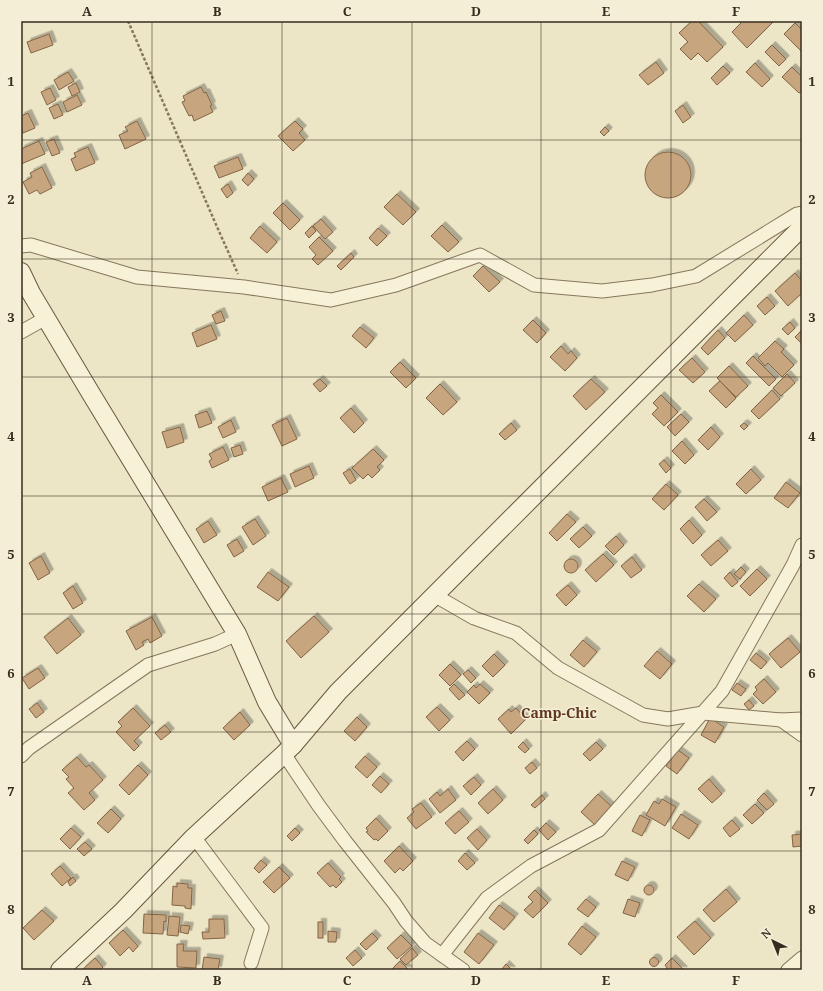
<svg xmlns="http://www.w3.org/2000/svg" width="823" height="991" viewBox="0 0 823 991" font-family="'Noto Serif',serif">
<defs>
<filter id="shadow"><feDropShadow dx="3.5" dy="-3.5" stdDeviation="0" flood-color="#0004"/></filter>
</defs>
<rect width="100%" height="100%" fill="#ece5c6"/>
<g fill="#c7a57e" stroke="#836444" filter="url(#shadow)">
<polygon points="692,21 698,21 723,47 707,62 698,53 691,60 680,49 688,42 679,33"/>
<polygon points="743,21 774,21 747,48 732,32"/>
<polygon points="795,23 802,30 802,52 784,34"/>
<polygon points="49,34 53,45 31,53 27,42"/>
<polygon points="772,45 786,59 779,66 765,52"/>
<polygon points="656,62 664,73 648,85 639,75"/>
<polygon points="755,63 770,79 762,87 746,72"/>
<polygon points="723,66 730,73 717,85 711,78"/>
<polygon points="792,67 802,77 802,91 799,93 782,77"/>
<polygon points="68,72 74,81 59,90 54,80"/>
<polygon points="76,83 80,92 72,96 68,87"/>
<polygon points="201,87 204,93 206,92 212,105 210,106 213,112 194,121 192,115 189,116 182,102 185,101 183,96"/>
<polygon points="50,88 56,100 47,105 41,92"/>
<polygon points="77,95 82,105 67,112 63,102"/>
<polygon points="58,104 63,115 54,119 49,108"/>
<polygon points="683,105 691,117 683,123 675,111"/>
<polygon points="28,113 35,128 23,133 21,127 21,116"/>
<polygon points="137,121 146,139 125,149 119,135 128,131 125,127"/>
<polygon points="295,121 303,129 299,133 305,140 293,151 278,136"/>
<polygon points="605,127 609,131 604,136 600,132"/>
<polygon points="54,139 60,153 52,156 46,142"/>
<polygon points="39,141 45,154 21,164 21,149"/>
<polygon points="88,147 95,163 76,171 71,159 76,157 74,153"/>
<circle cx="668" cy="175" r="23"/>
<polygon points="238,157 243,169 219,178 214,166"/>
<polygon points="42,167 52,188 40,194 37,190 29,194 23,182 32,177 30,173"/>
<polygon points="248,173 254,179 248,186 242,180"/>
<polygon points="228,184 233,193 227,198 221,189"/>
<polygon points="397,194 416,212 403,225 384,207"/>
<polygon points="283,203 300,220 290,230 273,213"/>
<polygon points="321,219 333,232 325,239 313,226"/>
<polygon points="442,225 459,242 448,252 431,236"/>
<polygon points="260,226 277,242 267,253 250,238"/>
<polygon points="312,226 316,231 309,238 305,233"/>
<polygon points="378,228 387,236 377,246 369,238"/>
<polygon points="319,237 333,251 318,265 312,259 316,255 309,247"/>
<polygon points="351,253 354,257 341,270 337,266"/>
<polygon points="483,266 500,282 489,292 473,276"/>
<polygon points="795,273 802,281 802,293 788,306 775,291"/>
<polygon points="767,297 775,306 765,315 757,306"/>
<polygon points="221,311 225,321 216,324 212,315"/>
<polygon points="744,315 753,325 735,342 726,333"/>
<polygon points="533,320 546,333 537,343 523,330"/>
<polygon points="790,322 795,328 788,335 782,329"/>
<polygon points="211,325 217,339 197,347 192,333"/>
<polygon points="360,327 374,338 366,348 352,336"/>
<polygon points="718,330 725,338 708,355 701,348"/>
<polygon points="802,330 802,344 795,337"/>
<polygon points="775,341 784,349 781,352 794,365 782,377 768,363 765,366 758,358"/>
<polygon points="561,346 568,354 571,351 577,358 565,371 550,357"/>
<polygon points="753,356 776,379 769,386 746,363"/>
<polygon points="692,358 705,372 693,383 679,370"/>
<polygon points="400,362 416,378 406,388 390,372"/>
<polygon points="729,366 748,386 736,397 717,378"/>
<polygon points="787,374 795,383 781,396 773,388"/>
<polygon points="320,379 327,386 320,392 313,384"/>
<polygon points="591,379 605,392 586,410 573,396"/>
<polygon points="720,381 736,398 726,408 709,391"/>
<polygon points="440,384 457,402 443,415 426,398"/>
<polygon points="772,390 780,399 759,419 751,411"/>
<polygon points="661,395 678,412 664,426 652,414 658,408 653,403"/>
<polygon points="351,408 364,423 354,433 340,418"/>
<polygon points="207,411 212,423 199,428 195,415"/>
<polygon points="681,414 689,422 675,436 667,427"/>
<polygon points="287,418 297,439 282,446 272,425"/>
<polygon points="231,420 236,432 223,438 218,427"/>
<polygon points="511,423 517,430 505,440 499,434"/>
<polygon points="744,423 748,426 744,430 740,426"/>
<polygon points="180,427 184,442 167,448 162,432"/>
<polygon points="711,427 720,437 708,450 698,440"/>
<polygon points="682,441 694,455 685,464 672,451"/>
<polygon points="240,445 243,454 234,457 231,448"/>
<polygon points="223,447 229,460 212,468 209,461 212,459 209,454"/>
<polygon points="373,449 384,460 377,467 380,470 372,478 368,474 363,479 352,468"/>
<polygon points="664,460 671,468 666,473 659,464"/>
<polygon points="309,466 314,478 295,487 290,474"/>
<polygon points="350,469 356,480 350,484 343,473"/>
<polygon points="751,469 761,480 746,494 736,484"/>
<polygon points="281,478 288,492 268,501 262,487"/>
<polygon points="786,482 800,493 788,508 774,498"/>
<polygon points="666,484 678,495 664,510 652,499"/>
<polygon points="704,499 717,512 707,521 695,507"/>
<polygon points="567,514 576,522 557,541 549,533"/>
<polygon points="255,519 266,536 253,545 242,527"/>
<polygon points="689,520 702,535 693,544 680,529"/>
<polygon points="208,521 217,535 204,543 196,529"/>
<polygon points="583,527 592,536 579,548 570,539"/>
<polygon points="616,536 624,545 614,555 605,546"/>
<polygon points="237,539 244,551 234,557 227,545"/>
<polygon points="718,540 728,551 711,566 701,555"/>
<polygon points="603,554 614,565 596,582 585,570"/>
<polygon points="41,556 50,573 38,580 29,563"/>
<polygon points="632,557 642,570 631,578 621,566"/>
<circle cx="571" cy="566" r="7"/>
<polygon points="741,567 746,572 740,579 734,574"/>
<polygon points="757,569 767,579 750,596 740,586"/>
<polygon points="268,572 289,587 278,601 257,587"/>
<polygon points="730,572 738,582 732,587 724,578"/>
<polygon points="699,584 716,599 704,612 687,596"/>
<polygon points="568,585 577,595 566,606 556,595"/>
<polygon points="73,586 83,603 73,609 63,593"/>
<polygon points="314,616 329,632 301,658 286,641"/>
<polygon points="152,617 162,636 150,643 148,639 142,642 144,645 136,650 126,631"/>
<polygon points="68,618 81,635 57,654 44,637"/>
<polygon points="788,638 800,652 781,668 769,654"/>
<polygon points="583,640 597,652 584,667 570,655"/>
<polygon points="657,651 672,664 660,679 644,666"/>
<polygon points="756,653 767,662 761,669 750,660"/>
<polygon points="494,654 505,665 493,677 482,666"/>
<polygon points="450,664 461,675 450,686 439,675"/>
<polygon points="38,668 45,678 29,689 22,678"/>
<polygon points="468,670 476,678 471,683 463,674"/>
<polygon points="764,679 776,692 763,704 753,694 757,690 755,687"/>
<polygon points="737,683 746,689 741,696 732,690"/>
<polygon points="454,684 465,695 459,700 449,689"/>
<polygon points="480,684 490,693 479,704 467,692 474,685 476,688"/>
<polygon points="749,700 754,706 749,710 744,704"/>
<polygon points="37,703 44,712 36,718 29,709"/>
<polygon points="437,707 450,720 439,731 426,717"/>
<polygon points="133,708 150,726 134,741 139,746 134,751 116,732 122,726 118,722"/>
<polygon points="516,708 526,719 511,734 498,719 509,709 511,712"/>
<polygon points="240,712 250,725 234,740 223,728"/>
<polygon points="357,717 367,727 355,741 344,731"/>
<polygon points="710,718 724,727 715,743 701,735"/>
<polygon points="165,725 171,732 161,740 155,733"/>
<polygon points="467,741 475,749 463,761 455,752"/>
<polygon points="523,742 529,749 525,753 518,747"/>
<polygon points="596,742 603,749 590,761 583,754"/>
<polygon points="678,750 689,758 677,774 666,766"/>
<polygon points="365,756 377,767 367,778 355,767"/>
<polygon points="77,757 86,767 89,765 103,780 89,793 95,800 84,810 68,793 74,788 66,779 69,777 62,770"/>
<polygon points="532,762 537,768 530,774 525,768"/>
<polygon points="138,765 148,775 129,795 119,785"/>
<polygon points="380,776 389,784 381,793 372,785"/>
<polygon points="474,777 481,785 471,795 463,786"/>
<polygon points="709,779 722,794 712,803 698,789"/>
<polygon points="448,789 456,800 440,813 429,799 437,792 440,796"/>
<polygon points="493,789 503,800 488,814 478,803"/>
<polygon points="764,793 774,804 767,810 757,800"/>
<polygon points="598,794 612,807 595,825 581,812"/>
<polygon points="542,795 545,799 535,808 531,805"/>
<polygon points="662,799 676,807 665,826 646,815 654,801 659,804"/>
<polygon points="421,803 432,817 416,829 407,818 414,812 412,809"/>
<polygon points="755,804 764,813 752,824 743,815"/>
<polygon points="111,809 121,819 108,833 97,823"/>
<polygon points="459,811 469,822 455,834 445,823"/>
<polygon points="681,814 698,825 689,839 672,828"/>
<polygon points="640,815 650,820 642,836 632,831"/>
<polygon points="376,818 388,831 378,841 376,839 374,840 366,832 368,831 366,828"/>
<polygon points="732,820 740,829 730,837 723,828"/>
<polygon points="546,823 556,832 548,840 539,830"/>
<polygon points="71,828 81,837 70,849 60,839"/>
<polygon points="295,828 300,833 292,841 287,836"/>
<polygon points="477,829 487,840 478,850 467,838"/>
<polygon points="534,830 538,834 528,844 524,840"/>
<polygon points="802,834 802,846 793,847 792,835"/>
<polygon points="85,842 92,849 84,856 77,849"/>
<polygon points="399,846 413,861 403,871 400,868 395,873 384,861"/>
<polygon points="465,853 475,863 467,870 458,861"/>
<polygon points="261,860 267,865 259,873 254,868"/>
<polygon points="622,861 635,867 628,881 615,875"/>
<polygon points="328,863 341,877 339,879 342,882 336,888 333,885 330,887 317,873"/>
<polygon points="60,866 71,878 62,886 51,874"/>
<polygon points="279,867 290,878 274,893 263,882"/>
<polygon points="73,877 76,881 70,886 68,882"/>
<polygon points="177,883 188,884 188,888 192,888 191,909 185,908 185,906 172,905 173,886 177,887"/>
<circle cx="649" cy="890" r="5"/>
<polygon points="726,889 737,902 714,922 703,910"/>
<polygon points="535,890 548,903 533,918 524,910 533,902 528,897"/>
<polygon points="586,899 596,907 588,917 577,909"/>
<polygon points="628,899 640,903 635,917 623,913"/>
<polygon points="499,905 515,917 504,930 489,918"/>
<polygon points="42,910 54,921 34,940 23,928"/>
<polygon points="144,914 166,915 166,922 164,921 163,934 143,933"/>
<polygon points="169,916 180,917 178,936 167,935"/>
<polygon points="209,919 224,919 225,938 203,939 202,932 209,932"/>
<polygon points="695,921 711,938 694,955 677,937"/>
<rect x="318" y="922" width="5" height="16"/>
<polygon points="181,925 190,926 188,934 180,932"/>
<polygon points="582,926 596,937 581,955 568,944"/>
<polygon points="123,930 138,946 133,952 129,947 120,956 109,943"/>
<polygon points="328,931 337,932 336,942 328,942"/>
<polygon points="372,933 378,939 366,950 360,944"/>
<polygon points="478,933 494,945 479,964 464,952"/>
<polygon points="401,935 412,946 397,959 387,948"/>
<polygon points="177,944 184,944 183,951 197,951 196,968 177,967"/>
<polygon points="412,948 418,955 406,965 400,959"/>
<polygon points="355,950 362,958 353,966 346,958"/>
<polygon points="204,957 220,959 218,970 202,970"/>
<circle cx="654" cy="962" r="4.5"/>
<polygon points="95,958 103,967 101,969 101,970 82,970"/>
<polygon points="672,958 684,970 665,970 667,968 665,965"/>
<polygon points="400,961 409,970 391,970"/>
<polygon points="506,964 512,970 501,970"/>
</g>
<g fill="none" stroke-linecap="round" stroke-linejoin="round">
<defs>
<g id="street">
<polyline points="21,246 31,245 137,277 244,287 331,300 396,285 480,255 534,285 602,291 652,285 696,276 797,214 802,213"/>
<polyline points="21,332 46,318"/>
<polyline points="434,595 474,618 516,633 558,668 643,715 668,719 703,713 781,720 802,719"/>
<polyline points="781,720 802,735"/>
<polyline points="284,754 319,806 345,841 394,903 406,921 425,943 463,970"/>
<polyline points="21,756 29,748 148,665 215,644 237,634"/>
<polyline points="194,837 262,928 251,963"/>
<polyline points="442,955 487,898 531,866 599,830 722,691 793,565 802,545"/>
<polyline points="788,970 802,958"/>
</g>
<g id="secondary">
<polyline points="21,272 31,293 90,392 237,634 267,702 293,745"/>
<polyline points="60,970 123,911 194,837 284,754 293,745 338,692 802,227"/>
</g>
</defs>
<use href="#street" stroke="#86775d" stroke-width="15"/>
<use href="#secondary" stroke="#685840" stroke-width="20"/>
<polyline stroke="#86775d" stroke-width="2.5" stroke-dasharray="3 2" stroke-linecap="butt" points="128,21 214,220 238,274"/>
<use href="#street" stroke="#f7f1d8" stroke-width="13"/>
<use href="#secondary" stroke="#f7f1d8" stroke-width="18"/>
</g>
<path fill="none" stroke="#372d1f" stroke-width="1" stroke-opacity="0.55" d="M152,21V970M282,21V970M412,21V970M541,21V970M671,21V970M21,140H802M21,259H802M21,377H802M21,496H802M21,614H802M21,732H802M21,851H802"/>
<g text-anchor="middle" stroke-width="3" stroke-linejoin="round" paint-order="stroke">
<g font-size="14" font-weight="bold" fill="#613621" stroke="#f3eed5">
<text x="559" y="718">Camp-Chic</text>
</g>
</g>
<rect width="823" height="991" fill="none" stroke="#f3eed5" stroke-width="44"/>
<g transform="translate(773 941) rotate(317)" stroke="#f3eed5" stroke-width="3" paint-order="stroke">
<path d="M0-3L7 15L0 10L-7 15Z" fill="#372d1f"/>
<text y="-6" font-size="11" font-weight="bold" text-anchor="middle" fill="#372d1f">N</text>
</g>
<rect x="22" y="22" width="779" height="947" fill="none" stroke="#372d1f" stroke-width="1.5"/>
<g font-size="13" text-anchor="middle" font-weight="bold" fill="#372d1f">
<text x="87" y="16">A</text>
<text x="217" y="16">B</text>
<text x="347" y="16">C</text>
<text x="476" y="16">D</text>
<text x="606" y="16">E</text>
<text x="736" y="16">F</text>
<text x="11" y="86">1</text>
<text x="812" y="86">1</text>
<text x="11" y="204">2</text>
<text x="812" y="204">2</text>
<text x="11" y="322">3</text>
<text x="812" y="322">3</text>
<text x="11" y="441">4</text>
<text x="812" y="441">4</text>
<text x="11" y="559">5</text>
<text x="812" y="559">5</text>
<text x="11" y="678">6</text>
<text x="812" y="678">6</text>
<text x="11" y="796">7</text>
<text x="812" y="796">7</text>
<text x="11" y="914">8</text>
<text x="812" y="914">8</text>
<text x="87" y="985">A</text>
<text x="217" y="985">B</text>
<text x="347" y="985">C</text>
<text x="476" y="985">D</text>
<text x="606" y="985">E</text>
<text x="736" y="985">F</text>
</g>
</svg>
